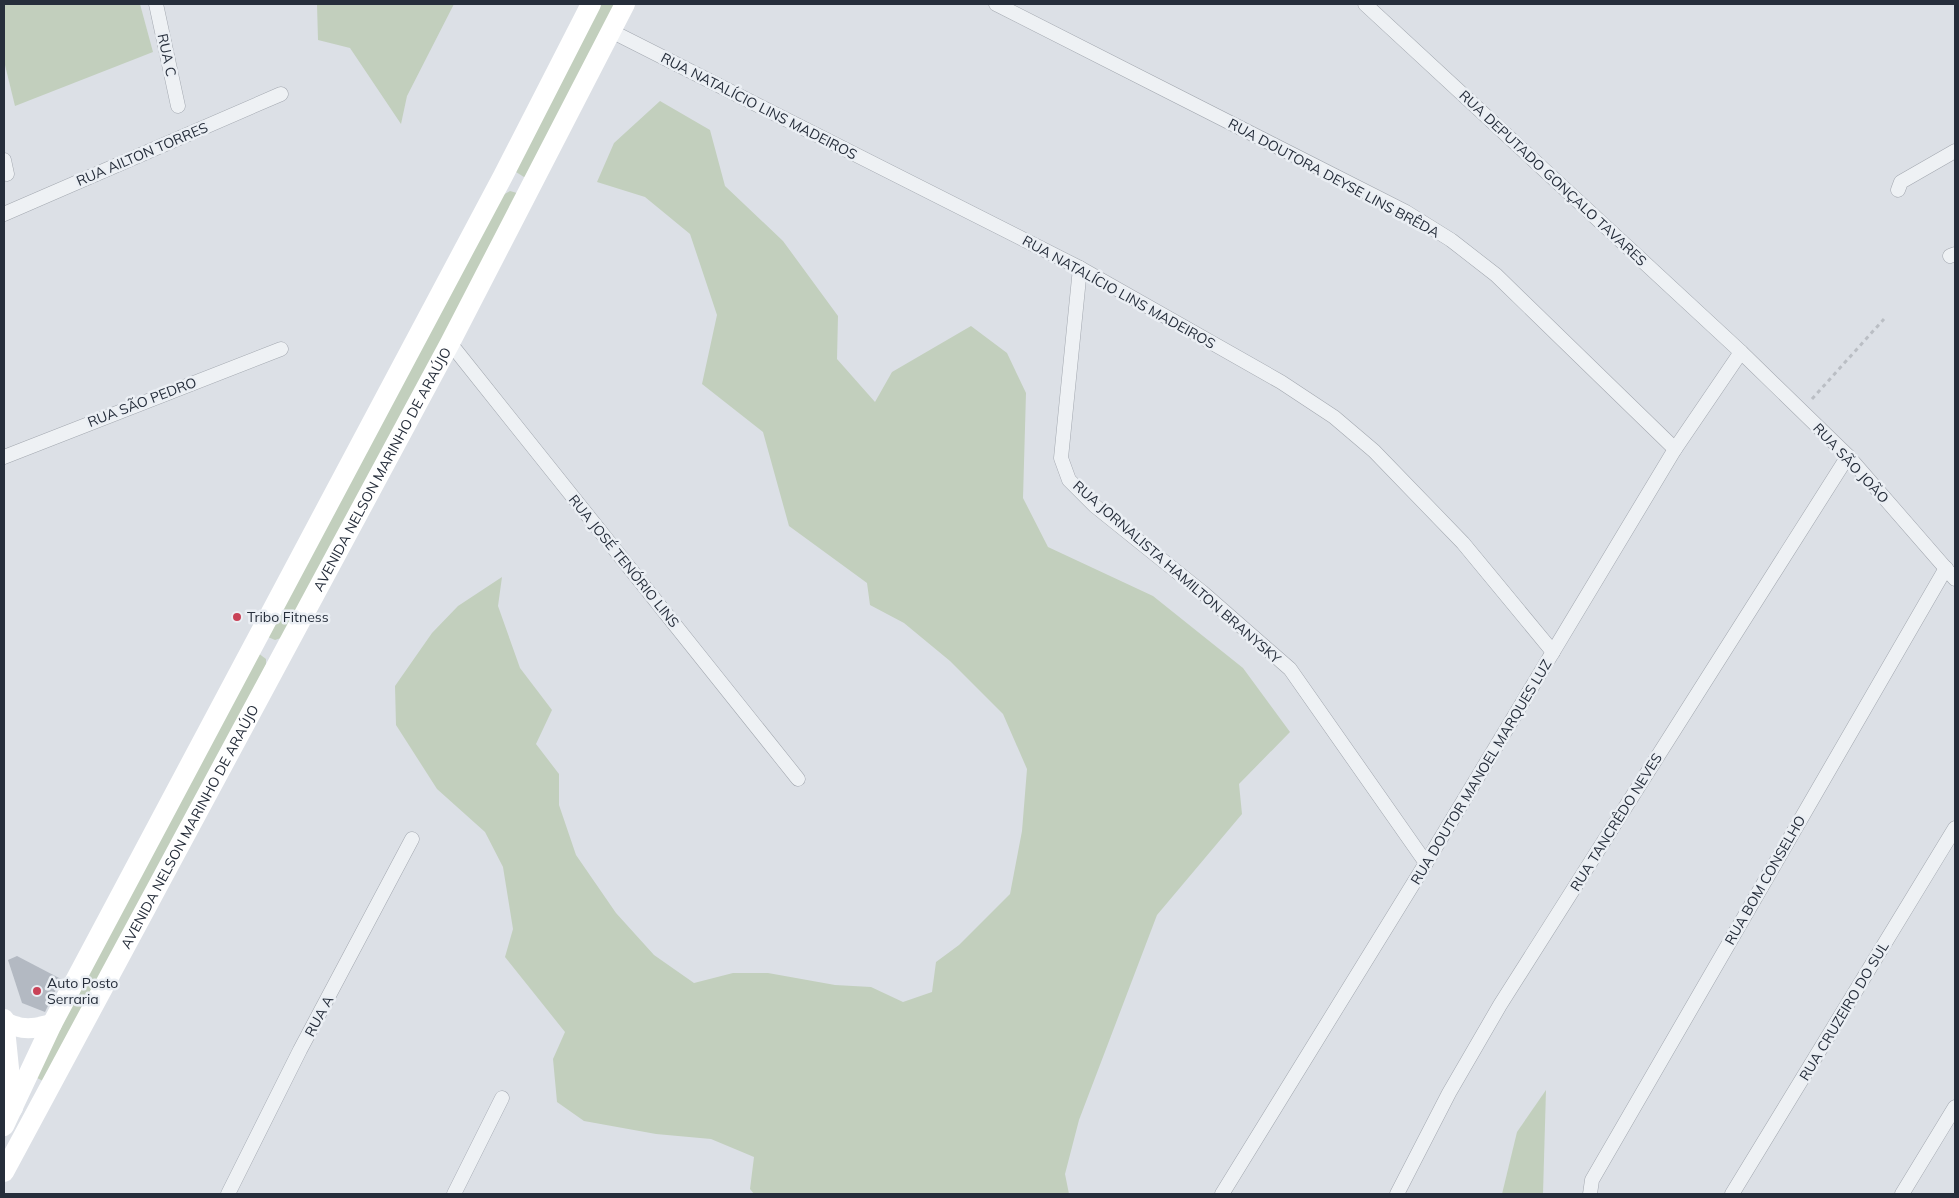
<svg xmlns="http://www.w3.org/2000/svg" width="1959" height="1198" viewBox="0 0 1959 1198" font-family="Mulish,sans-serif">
<rect width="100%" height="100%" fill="#dce0e6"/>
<g fill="#c2cfbd">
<polygon points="4,4 140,4 153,52 15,106 4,61"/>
<polygon points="317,4 454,4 407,96 401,124 350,48 318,40"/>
<polygon points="601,4 617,4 530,174 524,177 516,172 517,167"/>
<polygon points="660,101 710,130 725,186 783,241 838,316 837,359 875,402 892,372 971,326 1007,353 1026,393 1023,498 1048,547 1153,596 1243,668 1290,732 1239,784 1242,814 1157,915 1079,1120 1065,1174 1069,1194 754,1194 750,1189 754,1157 711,1139 656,1134 584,1121 557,1102 553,1059 565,1032 505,957 513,929 503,867 485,832 437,789 396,725 395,686 432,633 458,606 502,577 498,606 520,668 552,710 536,744 559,774 559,805 576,855 616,913 654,955 694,983 733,973 768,973 835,985 871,987 903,1002 932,992 936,962 959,945 1010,894 1022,831 1027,769 1003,714 950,661 904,623 870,605 867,583 789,526 763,432 702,384 717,315 690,234 645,197 597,182 614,143"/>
<polygon points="510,191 517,193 518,200 281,638 275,640 268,637 503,195"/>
<polygon points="258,653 266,659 266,665 45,1082 33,1076"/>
<polygon points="1546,1090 1543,1194 1502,1194 1517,1132"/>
</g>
<polygon fill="#b3b9c2" points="17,956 61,979 45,1012 22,1003 8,960"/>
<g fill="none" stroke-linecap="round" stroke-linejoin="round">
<defs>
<g id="street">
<polyline points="156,4 178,106"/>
<polyline points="996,4 1406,212 1451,240 1496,275 1675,449"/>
<polyline points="1365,4 1741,352 1848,456 1955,579"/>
<polyline points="611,31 1080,268 1281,382 1334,417 1374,451 1463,543 1553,652"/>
<polyline points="4,160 7,174"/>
<polyline points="1898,190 1901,182 1955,151"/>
<polyline points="4,214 281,94"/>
<polyline points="1950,256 1955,254"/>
<polyline points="1080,268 1061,458 1069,480 1095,506 1202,592 1290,669 1426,863"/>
<polyline points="450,343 798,779"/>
<polyline points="4,457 281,349"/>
<polyline points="228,1194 300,1050 412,839"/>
<polyline points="454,1194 502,1098"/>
<polyline points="1222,1194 1426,863 1675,449 1741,352"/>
<polyline points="1397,1194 1449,1093 1500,1005 1848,456"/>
<polyline points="1590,1194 1592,1180 1946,568"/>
<polyline points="1732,1194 1955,828"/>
<polyline points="1902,1194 1955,1107"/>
</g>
</defs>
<use href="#street" stroke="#a2a7af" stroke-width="15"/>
<polyline stroke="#babec4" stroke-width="3" stroke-dasharray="4 4" stroke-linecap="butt" points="1812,399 1884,319"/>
<use href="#street" stroke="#eef1f4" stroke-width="14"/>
<g stroke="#fff" stroke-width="20">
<polyline points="4,1019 13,1108"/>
<path d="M5,1022C22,1031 34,1029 52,1024"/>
<polyline points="4,1126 52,1024 503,176 591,4"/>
<path id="s1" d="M4,1172L450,343L625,4"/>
</g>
</g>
<g fill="#c94257" stroke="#ebeff4" stroke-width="2">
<circle cx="237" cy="617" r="5"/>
<circle cx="37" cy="991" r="5"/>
</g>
<g text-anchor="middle" stroke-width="5" stroke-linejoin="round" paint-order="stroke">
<g font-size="14" fill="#262e3b" stroke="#ebeff4">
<text transform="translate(167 55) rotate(78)" y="5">RUA C</text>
<text transform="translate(759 106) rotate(27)" y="5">RUA NATALÍCIO LINS MADEIROS</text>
<text transform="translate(142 154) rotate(-23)" y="5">RUA AILTON TORRES</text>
<text transform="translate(1334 178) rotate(28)" y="5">RUA DOUTORA DEYSE LINS BRÊDA</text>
<text transform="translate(1553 178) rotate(43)" y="5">RUA DEPUTADO GONÇALO TAVARES</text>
<text transform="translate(1119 292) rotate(29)" y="5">RUA NATALÍCIO LINS MADEIROS</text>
<text transform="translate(142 402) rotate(-21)" y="5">RUA SÃO PEDRO</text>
<text transform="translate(1851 463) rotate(47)" y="5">RUA SÃO JOÃO</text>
<text dy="5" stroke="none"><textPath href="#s1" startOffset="798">AVENIDA NELSON MARINHO DE ARAÚJO</textPath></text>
<text transform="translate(624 561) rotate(51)" y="5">RUA JOSÉ TENÓRIO LINS</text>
<text transform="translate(1177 572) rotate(41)" y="5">RUA JORNALISTA HAMILTON BRANYSKY</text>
<text transform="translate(1481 772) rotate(-59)" y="5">RUA DOUTOR MANOEL MARQUES LUZ</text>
<text transform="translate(1616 822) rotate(-58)" y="5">RUA TANCRÊDO NEVES</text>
<text dy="5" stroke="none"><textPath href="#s1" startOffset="392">AVENIDA NELSON MARINHO DE ARAÚJO</textPath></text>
<text transform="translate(1765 880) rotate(-60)" y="5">RUA BOM CONSELHO</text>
<text transform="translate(1844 1011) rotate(-59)" y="5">RUA CRUZEIRO DO SUL</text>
<text transform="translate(319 1016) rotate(-62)" y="5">RUA A</text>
</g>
<g font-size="14" fill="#262e3b" stroke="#ebeff4" text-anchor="start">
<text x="247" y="622">Tribo Fitness</text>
<text x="47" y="988">Auto Posto<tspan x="47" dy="16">Serraria</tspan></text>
</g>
</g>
<rect width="1959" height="1198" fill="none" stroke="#262e3b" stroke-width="10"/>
</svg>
